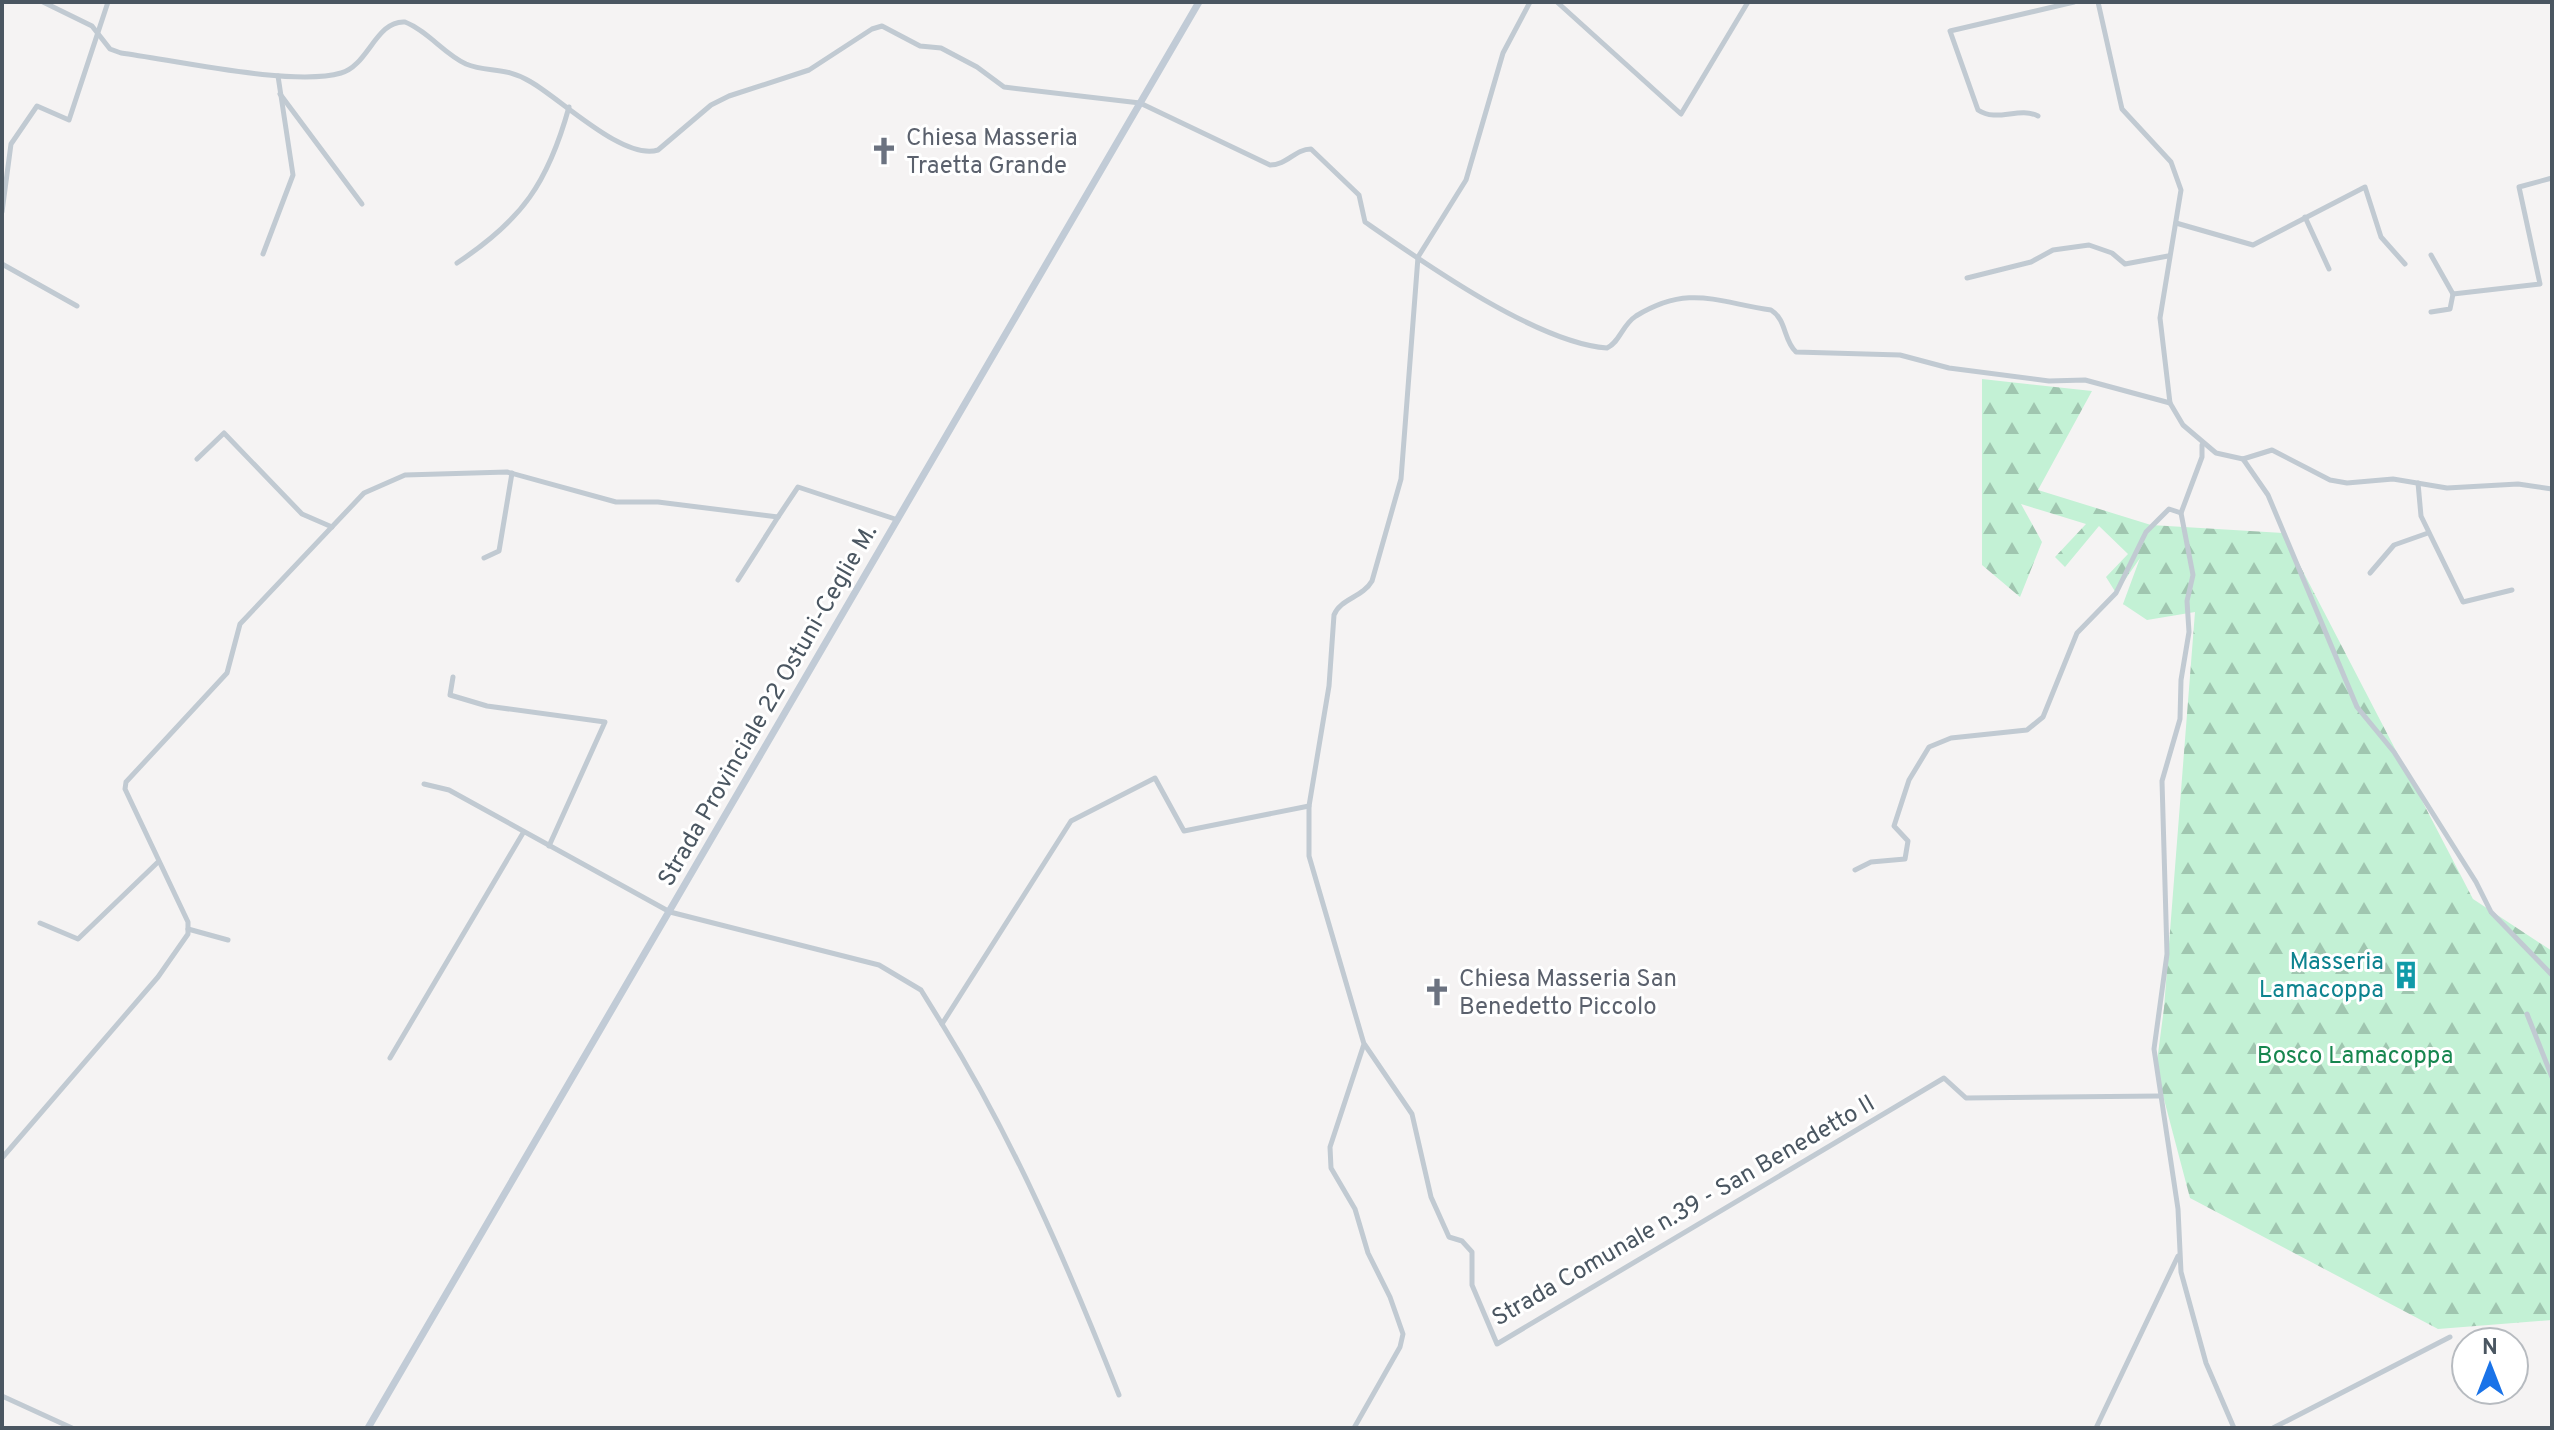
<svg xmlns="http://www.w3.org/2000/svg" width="2554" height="1430" viewBox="0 0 2554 1430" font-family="Overpass,sans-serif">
<defs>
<pattern id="forest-firs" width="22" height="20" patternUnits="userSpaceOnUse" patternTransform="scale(2)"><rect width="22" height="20" fill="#c3f1d5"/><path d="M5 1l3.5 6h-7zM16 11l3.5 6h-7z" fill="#a0c6b0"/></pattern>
</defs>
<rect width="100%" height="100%" fill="#f5f3f3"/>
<polygon fill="url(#forest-firs)" points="1982,379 2092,391 2038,490 2151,525 2283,533 2473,899 2552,951 2552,1320 2438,1329 2190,1198 2156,1069 2164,1008 2195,612 2147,620 2123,604 2140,558 2116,593 2106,577 2128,554 2099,526 2065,567 2055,557 2086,524 2021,504 2042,542 2020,597 1982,565"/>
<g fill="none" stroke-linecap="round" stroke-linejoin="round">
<g stroke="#c1cad2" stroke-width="5">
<path d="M43,2L92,26L110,49L121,53C174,60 294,87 341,73C368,66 376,20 405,22C428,31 444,54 466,64C488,73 505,66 531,82C562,100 624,161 658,150L711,105L729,96L809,70L872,29L882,26L920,46L941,48L977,67L1004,87L1140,103L1270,165C1287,165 1295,149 1311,149L1359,195L1365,222C1424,263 1537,343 1607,348C1620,342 1622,325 1636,316C1689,284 1716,302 1771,310C1787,320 1783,340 1796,352L1900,355L1949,368L2049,381L2085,380L2170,403"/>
<polyline points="1557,2 1681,114 1748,2"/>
<polyline points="2098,2 2122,109 2171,162 2181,190 2160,318 2170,403 2183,425 2216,453 2243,459 2272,450 2330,480 2347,483 2393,479 2447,488 2518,484 2552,489"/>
<polyline points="280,94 362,204"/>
<path d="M2038,116C2019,106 1997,123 1978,110L1950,31L2074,2"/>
<polyline points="2,212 11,144 37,106 69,120 108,2"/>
<polyline points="2305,217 2329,269"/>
<polyline points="2176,223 2253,245 2365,187 2381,237 2405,264"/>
<polyline points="263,254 293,175 278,76"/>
<polyline points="2431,255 2453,294 2540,284 2519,187 2552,178"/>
<path d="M457,263C522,220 548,183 569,107"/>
<polyline points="2,264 77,306"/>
<polyline points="1967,278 2031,262 2053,250 2089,245 2112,253 2125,264 2168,256"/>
<polyline points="2431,312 2450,309 2453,294"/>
<polyline points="2202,445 2202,457 2181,513 2193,575 2187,601 2189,632 2181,680 2180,719 2162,781 2167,954 2154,1049 2178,1209 2181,1272 2206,1363 2234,1428"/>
<polyline points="197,459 224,433 302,514 332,527"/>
<polyline points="2243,459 2268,495 2357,707 2394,752 2476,882 2491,912 2552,975"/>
<polyline points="2418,483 2421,516 2463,602 2512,590"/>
<polyline points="484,558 499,551 512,473"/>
<polyline points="2370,573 2394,545 2428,533"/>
<polyline points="738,580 778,517"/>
<polyline points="453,677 450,695 487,706 605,722 549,846"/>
<polyline points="424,784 449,790 670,912 879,965 921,990 942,1024 1071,821 1155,778 1184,831 1309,806"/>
<polyline points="1855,870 1871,862 1905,859 1908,841 1894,826 1909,780 1929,747 1951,738 2027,730 2043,717 2077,633 2116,593 2146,532 2169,509 2181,513"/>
<polyline points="40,923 78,939 158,862"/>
<polyline points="188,929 228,940"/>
<polyline points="2527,1014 2552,1077"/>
<path d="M942,1024C1015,1142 1068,1266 1119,1395"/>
<polyline points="1365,1045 1412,1114 1431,1197 1449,1237 1462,1241 1472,1252 1472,1285 1497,1344 1944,1078 1966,1098 2160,1096"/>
<polyline points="390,1058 523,833"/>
<polyline points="2,1158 158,977 188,934 188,922 125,789 126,782 227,673 240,624 364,493 405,475 507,472 616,502 658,502 778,517 798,487 898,520"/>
<polyline points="2,1396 72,1428"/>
<path d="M1354,1428L1400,1347L1403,1334L1390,1297L1368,1253L1355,1209L1331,1168L1330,1147L1364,1044L1309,856V806L1329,686L1334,615C1340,599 1363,597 1372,581L1401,479L1418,257L1466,180L1503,53L1530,2"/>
<polyline points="2096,1428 2178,1256"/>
<polyline points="2273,1428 2450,1337"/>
</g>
<polyline stroke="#c1cbd6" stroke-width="7" points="368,1428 1199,2"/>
</g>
<defs>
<symbol id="church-bare" viewBox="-9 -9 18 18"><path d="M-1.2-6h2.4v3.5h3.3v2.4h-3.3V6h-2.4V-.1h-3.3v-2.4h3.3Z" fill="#6b7280" stroke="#fff" stroke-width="2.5" paint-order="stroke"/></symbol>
<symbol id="building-bare" viewBox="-9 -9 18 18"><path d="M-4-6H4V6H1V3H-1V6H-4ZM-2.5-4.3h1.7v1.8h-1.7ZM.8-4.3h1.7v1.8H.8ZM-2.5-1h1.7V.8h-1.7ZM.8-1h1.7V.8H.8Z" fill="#0f9aa8" stroke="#fff" stroke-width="2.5" paint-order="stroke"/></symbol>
</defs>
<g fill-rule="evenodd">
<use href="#church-bare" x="864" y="131" width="40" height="40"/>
<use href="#building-bare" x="2386" y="955" width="40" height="40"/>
<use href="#church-bare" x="1417" y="972" width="40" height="40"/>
</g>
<g text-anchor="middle" stroke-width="6" stroke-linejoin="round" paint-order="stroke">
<g font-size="24" fill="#5b616d" stroke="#fff" text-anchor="start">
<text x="906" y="145">Chiesa Masseria<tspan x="906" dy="28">Traetta Grande</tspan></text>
<text x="1459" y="986">Chiesa Masseria San<tspan x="1459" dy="28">Benedetto Piccolo</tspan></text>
</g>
<g font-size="24" fill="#4a5661" stroke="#fff">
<text transform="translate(767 705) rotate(-60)" y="8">Strada Provinciale 22 Ostuni-Ceglie M.</text>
<text transform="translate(1683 1210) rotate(-30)" y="8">Strada Comunale n.39 - San Benedetto II</text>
</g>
<g font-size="24" fill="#0d838f" stroke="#fff" text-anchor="end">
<text x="2384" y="969">Masseria<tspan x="2384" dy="28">Lamacoppa</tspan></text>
</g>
<g font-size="24" fill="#17864f" stroke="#fff">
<text x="2355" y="1063">Bosco Lamacoppa</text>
</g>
</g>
<rect width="2554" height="1430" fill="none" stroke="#4a5661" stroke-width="8"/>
<g transform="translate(2490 1366)"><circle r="38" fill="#ffffff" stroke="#b7bbc0" stroke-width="2"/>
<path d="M0-6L14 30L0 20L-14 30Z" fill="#1a73e8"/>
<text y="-12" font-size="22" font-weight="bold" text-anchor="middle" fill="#4a5661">N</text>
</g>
</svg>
